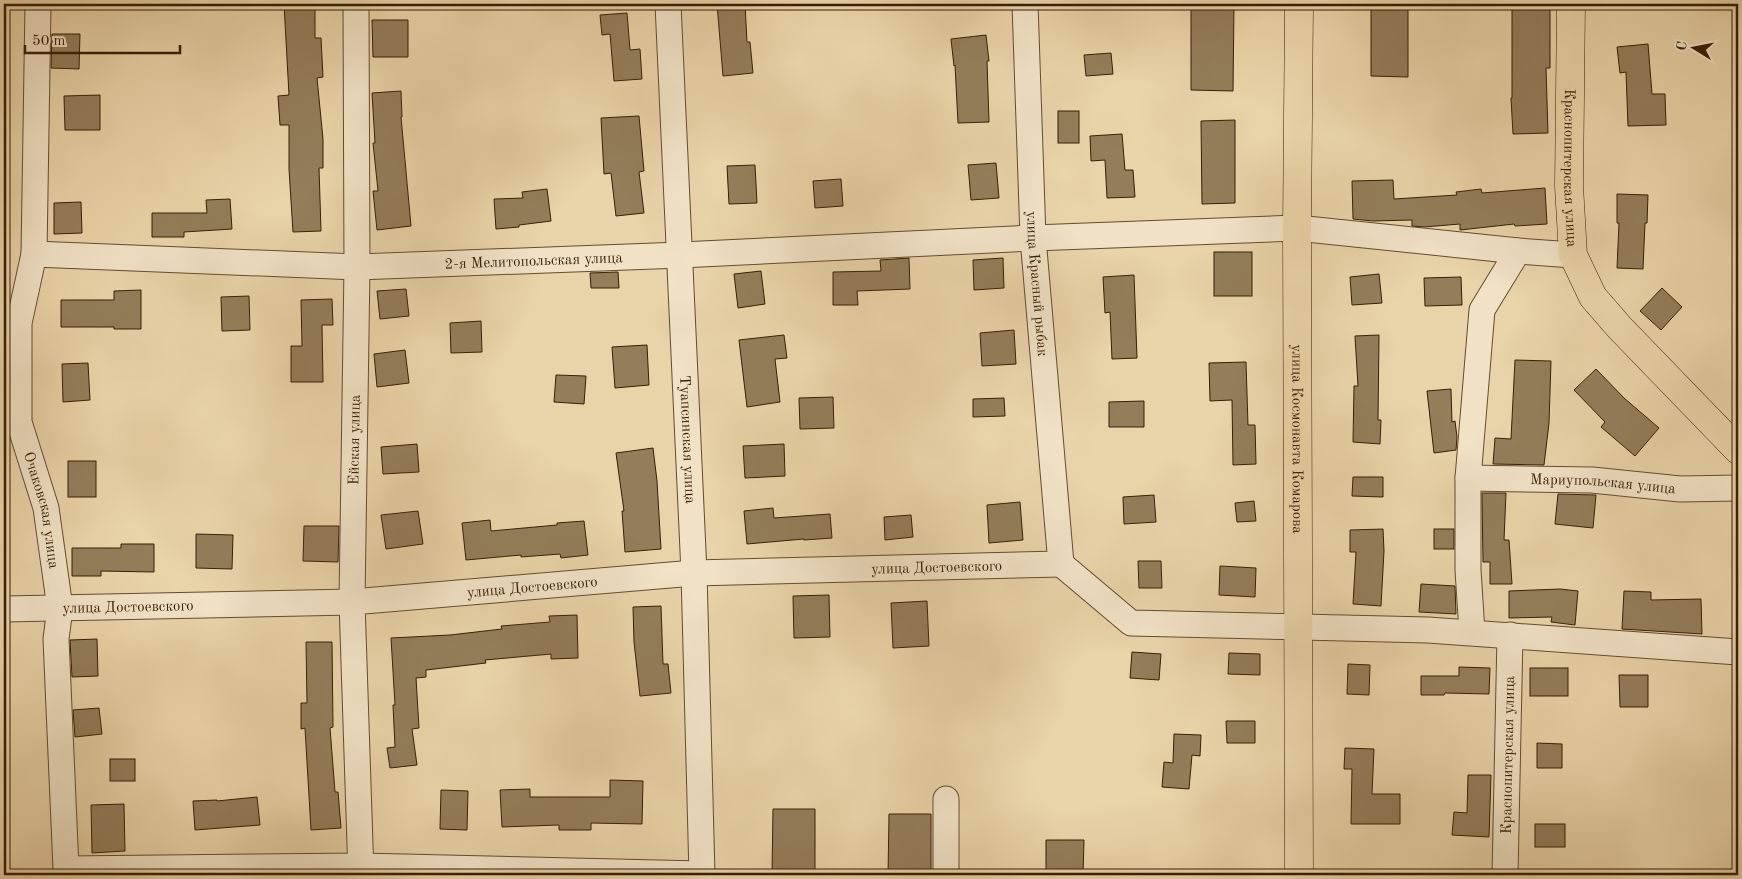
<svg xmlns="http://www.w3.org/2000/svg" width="1742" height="879" viewBox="0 0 1742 879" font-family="'Old Standard TT',serif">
<rect width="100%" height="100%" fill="#e9d3a8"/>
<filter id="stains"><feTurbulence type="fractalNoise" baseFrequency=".004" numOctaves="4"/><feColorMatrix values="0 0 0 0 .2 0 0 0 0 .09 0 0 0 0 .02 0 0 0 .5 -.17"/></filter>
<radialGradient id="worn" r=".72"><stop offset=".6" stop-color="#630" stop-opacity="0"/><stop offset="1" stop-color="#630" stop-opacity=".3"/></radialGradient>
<g fill="#937d5a" stroke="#361f05">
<polygon points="284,4 315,4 315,38 321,38 323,77 317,78 323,139 323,168 319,168 321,231 293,232 289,169 289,125 280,125 278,96 289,95"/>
<polygon points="717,4 745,4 747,42 750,42 753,73 723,76"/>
<polygon points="1191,4 1234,4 1233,91 1191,90"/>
<polygon points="1371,4 1408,4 1408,77 1371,76"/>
<polygon points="1512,4 1550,4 1550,68 1546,68 1548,133 1513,134 1511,98 1512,98"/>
<polygon points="627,13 630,50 640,49 642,79 614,81 610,34 602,35 600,15"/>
<polygon points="372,20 408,20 408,57 373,57"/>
<polygon points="52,34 80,34 79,69 51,68"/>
<polygon points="986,35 989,61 987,61 989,122 958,123 955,65 954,66 951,39"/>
<polygon points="1648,44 1652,94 1665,94 1666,125 1628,126 1626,72 1620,73 1617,47"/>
<polygon points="1111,53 1113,74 1086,76 1084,55"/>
<polygon points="401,91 402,117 401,117 411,226 377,230 373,191 378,191 373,143 375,143 372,93"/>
<polygon points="100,95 100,130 65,130 64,96"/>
<rect x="1058" y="111" width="21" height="32"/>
<polygon points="639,116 644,171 639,172 644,213 616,216 611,173 604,174 601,118"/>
<polygon points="1235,120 1235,203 1202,204 1201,121"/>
<polygon points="1122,134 1125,170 1133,170 1135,197 1107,198 1105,160 1091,161 1090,136"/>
<polygon points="996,163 999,198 971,200 968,165"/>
<polygon points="755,165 757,203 729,204 727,166"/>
<polygon points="841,179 843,206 815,208 813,181"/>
<polygon points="1393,180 1394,199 1457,195 1456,192 1481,189 1482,193 1545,188 1547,224 1515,226 1514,224 1460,230 1460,224 1424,227 1412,226 1412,220 1373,221 1353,219 1352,181"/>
<polygon points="547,189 551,221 519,225 519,227 496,229 494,199 523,198 522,192"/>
<polygon points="1617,194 1648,195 1647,223 1645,223 1643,269 1617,268 1619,223 1617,223"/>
<polygon points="230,199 232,229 184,232 184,237 152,237 152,213 207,213 206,200"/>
<polygon points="81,202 82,233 54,234 54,203"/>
<rect x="1214" y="252" width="38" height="44"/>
<polygon points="909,258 910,289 857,291 858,305 833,305 833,272 881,271 880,260"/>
<polygon points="1003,258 1004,288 974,290 973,260"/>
<polygon points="761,271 765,304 738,308 734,274"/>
<polygon points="618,272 619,288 591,288 590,273"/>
<polygon points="1379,274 1382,303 1352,305 1350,277"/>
<polygon points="1134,275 1137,358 1112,359 1110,312 1105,313 1103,277"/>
<polygon points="1461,277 1462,305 1425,306 1424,278"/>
<polygon points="1662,288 1682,307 1661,330 1640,311"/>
<polygon points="406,289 409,316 380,319 377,291"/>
<polygon points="141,290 141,329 114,329 114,327 61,327 61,300 114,300 114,291"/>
<polygon points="249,296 250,330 222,331 221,297"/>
<polygon points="332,299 333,325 322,325 323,382 291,382 291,346 302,346 301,300"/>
<polygon points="481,321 482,352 451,353 450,323"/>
<polygon points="1014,330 1016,364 982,366 980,333"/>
<polygon points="784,335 787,358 775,359 780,402 747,407 739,340"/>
<polygon points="1379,335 1378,420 1381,420 1380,444 1353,442 1354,386 1358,386 1355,336"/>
<polygon points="647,345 649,385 615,388 612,347"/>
<polygon points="405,350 409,383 377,387 374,354"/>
<polygon points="1515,360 1551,361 1549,423 1544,465 1493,464 1495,438 1511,439"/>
<polygon points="1246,362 1248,425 1255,425 1256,464 1233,465 1232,400 1210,401 1209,363"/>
<polygon points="88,363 90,400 63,402 62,364"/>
<polygon points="1596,369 1624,398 1659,428 1635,456 1601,427 1605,422 1574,390"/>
<polygon points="556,375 586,376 584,404 554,402"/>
<polygon points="1451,389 1452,422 1455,421 1457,437 1456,450 1434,453 1427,391"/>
<polygon points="833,397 834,428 800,429 799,398"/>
<polygon points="1004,398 1005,416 973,417 973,399"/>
<polygon points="1144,401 1144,427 1109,427 1109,402"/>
<polygon points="417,444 419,472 383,474 381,447"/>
<polygon points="784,444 785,476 745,478 743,446"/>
<polygon points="653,448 657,481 661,549 625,552 622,511 624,511 616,453"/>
<rect x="68" y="461" width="28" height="36"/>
<polygon points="1353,477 1383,477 1383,497 1352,496"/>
<polygon points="1482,493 1506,493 1504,540 1509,540 1512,584 1490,584 1490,562 1483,562"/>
<polygon points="1558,494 1596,495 1593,528 1555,524"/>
<polygon points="1154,495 1156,522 1124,524 1123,497"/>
<polygon points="1254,501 1256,521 1237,522 1235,503"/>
<polygon points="1020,502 1023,540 989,543 987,505"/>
<polygon points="773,508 774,518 830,514 832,538 804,540 804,539 747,544 744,511"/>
<polygon points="418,511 423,544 386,549 381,515"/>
<polygon points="911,515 913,537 885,540 884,517"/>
<polygon points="490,520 491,531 557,525 557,523 584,521 588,555 561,558 560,554 521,557 521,555 466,560 462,523"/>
<polygon points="304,526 339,526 338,562 303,561"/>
<polygon points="1383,529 1384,551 1381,606 1353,604 1356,552 1350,552 1350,530"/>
<rect x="1434" y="529" width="20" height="20"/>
<polygon points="196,534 233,535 232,569 196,568"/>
<polygon points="121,544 154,544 154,572 101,571 101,576 72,576 72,548 121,548"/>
<polygon points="1138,561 1161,561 1162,588 1139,588"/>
<polygon points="1220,566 1256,568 1255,597 1219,595"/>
<polygon points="1421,584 1455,586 1456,614 1419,612"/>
<polygon points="1560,589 1578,591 1575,625 1551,622 1552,617 1509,618 1509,591"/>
<polygon points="1624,591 1651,592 1651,600 1701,599 1702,634 1622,629"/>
<polygon points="829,595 830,637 794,638 793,596"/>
<polygon points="927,601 929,646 893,648 891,603"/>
<polygon points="661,606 663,664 668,664 671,693 640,696 634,642 633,607"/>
<polygon points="577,615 578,658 551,659 551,654 485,660 486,663 426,670 426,677 416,678 419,728 412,729 417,765 390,768 387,748 395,747 393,705 395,705 391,638 450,635 502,629 501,626 550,622 549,616"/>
<polygon points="97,639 98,676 72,677 70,640"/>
<polygon points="306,642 332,642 333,727 330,728 335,792 338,792 341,828 311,830 305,728 301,729 301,703 307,703"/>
<polygon points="1132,652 1161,654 1159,680 1130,678"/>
<polygon points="1229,653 1260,654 1260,675 1228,674"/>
<polygon points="1348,664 1370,665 1369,695 1347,694"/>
<polygon points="1459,667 1490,668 1489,694 1445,693 1444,695 1421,695 1421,676 1459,676"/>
<rect x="1530" y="668" width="38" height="28"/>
<polygon points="1619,675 1648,675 1648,707 1620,707"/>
<polygon points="99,708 102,734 75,737 73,710"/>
<polygon points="1226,721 1255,721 1255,743 1227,743"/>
<polygon points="1174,734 1201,735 1200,756 1192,755 1189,789 1162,787 1164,762 1173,763"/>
<polygon points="1537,743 1562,744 1562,768 1537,768"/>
<polygon points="1345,748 1374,749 1372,794 1400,794 1400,824 1351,824 1352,769 1344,769"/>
<rect x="110" y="759" width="25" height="22"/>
<polygon points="1468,775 1491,775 1489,837 1452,835 1454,812 1467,813"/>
<polygon points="610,780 643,781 642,824 591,823 591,830 559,830 559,825 502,827 500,790 530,789 530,797 610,797"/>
<polygon points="441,790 468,791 467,830 440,829"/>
<polygon points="257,797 260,825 195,830 193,801 217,800 217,801"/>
<polygon points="124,804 125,851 92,853 91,805"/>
<polygon points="773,809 815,809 815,875 772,875"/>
<polygon points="889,814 931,814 931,875 888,875"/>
<rect x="1535" y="824" width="30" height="23"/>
<polygon points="1046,840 1084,840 1083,875 1046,875"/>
</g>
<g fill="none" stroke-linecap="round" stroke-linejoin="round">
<defs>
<g id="minor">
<path id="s1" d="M38,4L34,254L19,323V422L46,508L60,608L56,639L66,869L361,866L702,874"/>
<polyline points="356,4 357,267 352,602 361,875"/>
<path id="s2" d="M668,4L694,573L702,875"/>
<path id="s3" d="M1025,4L1033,238L1061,564"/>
<path id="s4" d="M34,254L357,267L681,255L1033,238L1297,228L1518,251L1573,255"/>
<path id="s5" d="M1468,478L1592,480L1680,489L1738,488"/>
<polyline points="1061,564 1131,623 1428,630 1738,652"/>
<path id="s6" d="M4,609L352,602L694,573L1061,564"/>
<polyline points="1472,632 1468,570 1468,478 1482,310 1518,251"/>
<polyline points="946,799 946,875"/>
<path id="s7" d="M1505,875L1510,635"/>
</g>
<g id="major">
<path id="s8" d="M1299,4L1297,228L1299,875"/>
<path id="s9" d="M1571,4L1569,186L1573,255L1593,297L1620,328L1738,450"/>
</g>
</defs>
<use href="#minor" stroke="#634c2e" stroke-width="27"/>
<use href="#major" stroke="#361f05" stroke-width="29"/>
<use href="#minor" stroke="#f1e2c6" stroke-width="25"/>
<use href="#major" stroke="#e9d3a8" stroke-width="28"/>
</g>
<g text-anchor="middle" stroke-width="4" stroke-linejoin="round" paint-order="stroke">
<g font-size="15" fill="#361f05" stroke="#f1e2c6">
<text dy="5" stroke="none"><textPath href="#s9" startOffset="164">Краснопитерская улица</textPath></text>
<text dy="5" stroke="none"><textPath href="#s4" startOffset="500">2-я Мелитопольская улица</textPath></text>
<text dy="5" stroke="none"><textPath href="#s3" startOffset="280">улица Красный рыбак</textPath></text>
<text dy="5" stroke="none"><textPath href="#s2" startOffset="436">Туапсинская улица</textPath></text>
<text dy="5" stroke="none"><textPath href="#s8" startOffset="435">улица Космонавта Комарова</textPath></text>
<text transform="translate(354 440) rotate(-89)" y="5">Ейская улица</text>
<text dy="5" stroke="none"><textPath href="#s5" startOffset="135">Мариупольская улица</textPath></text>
<text dy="5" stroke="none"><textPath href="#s1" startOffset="511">Очаковская улица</textPath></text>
<text dy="5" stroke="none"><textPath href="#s6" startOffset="934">улица Достоевского</textPath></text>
<text dy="5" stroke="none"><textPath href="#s6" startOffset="529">улица Достоевского</textPath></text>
<text dy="5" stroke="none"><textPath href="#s6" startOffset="124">улица Достоевского</textPath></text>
<text dy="5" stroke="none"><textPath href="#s7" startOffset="120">Краснопитерская улица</textPath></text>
</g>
</g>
<rect width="1742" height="879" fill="none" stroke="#e9d3a8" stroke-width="20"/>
<rect x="5" y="5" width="1732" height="869" fill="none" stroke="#361f05" stroke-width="2.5"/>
<rect x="10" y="10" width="1722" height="859" fill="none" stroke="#361f05"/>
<g transform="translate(1694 48) rotate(280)" stroke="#f1e2c6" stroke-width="4" paint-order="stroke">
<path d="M0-4L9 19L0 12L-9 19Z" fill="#361f05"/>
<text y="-8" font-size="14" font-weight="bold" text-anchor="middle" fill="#361f05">С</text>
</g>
<path d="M25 45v8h155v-8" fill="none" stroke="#361f05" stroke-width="2.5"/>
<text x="32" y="45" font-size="15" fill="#361f05" stroke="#f1e2c6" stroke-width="4" paint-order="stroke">50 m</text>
<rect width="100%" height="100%" filter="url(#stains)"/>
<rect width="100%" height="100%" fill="url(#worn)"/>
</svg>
